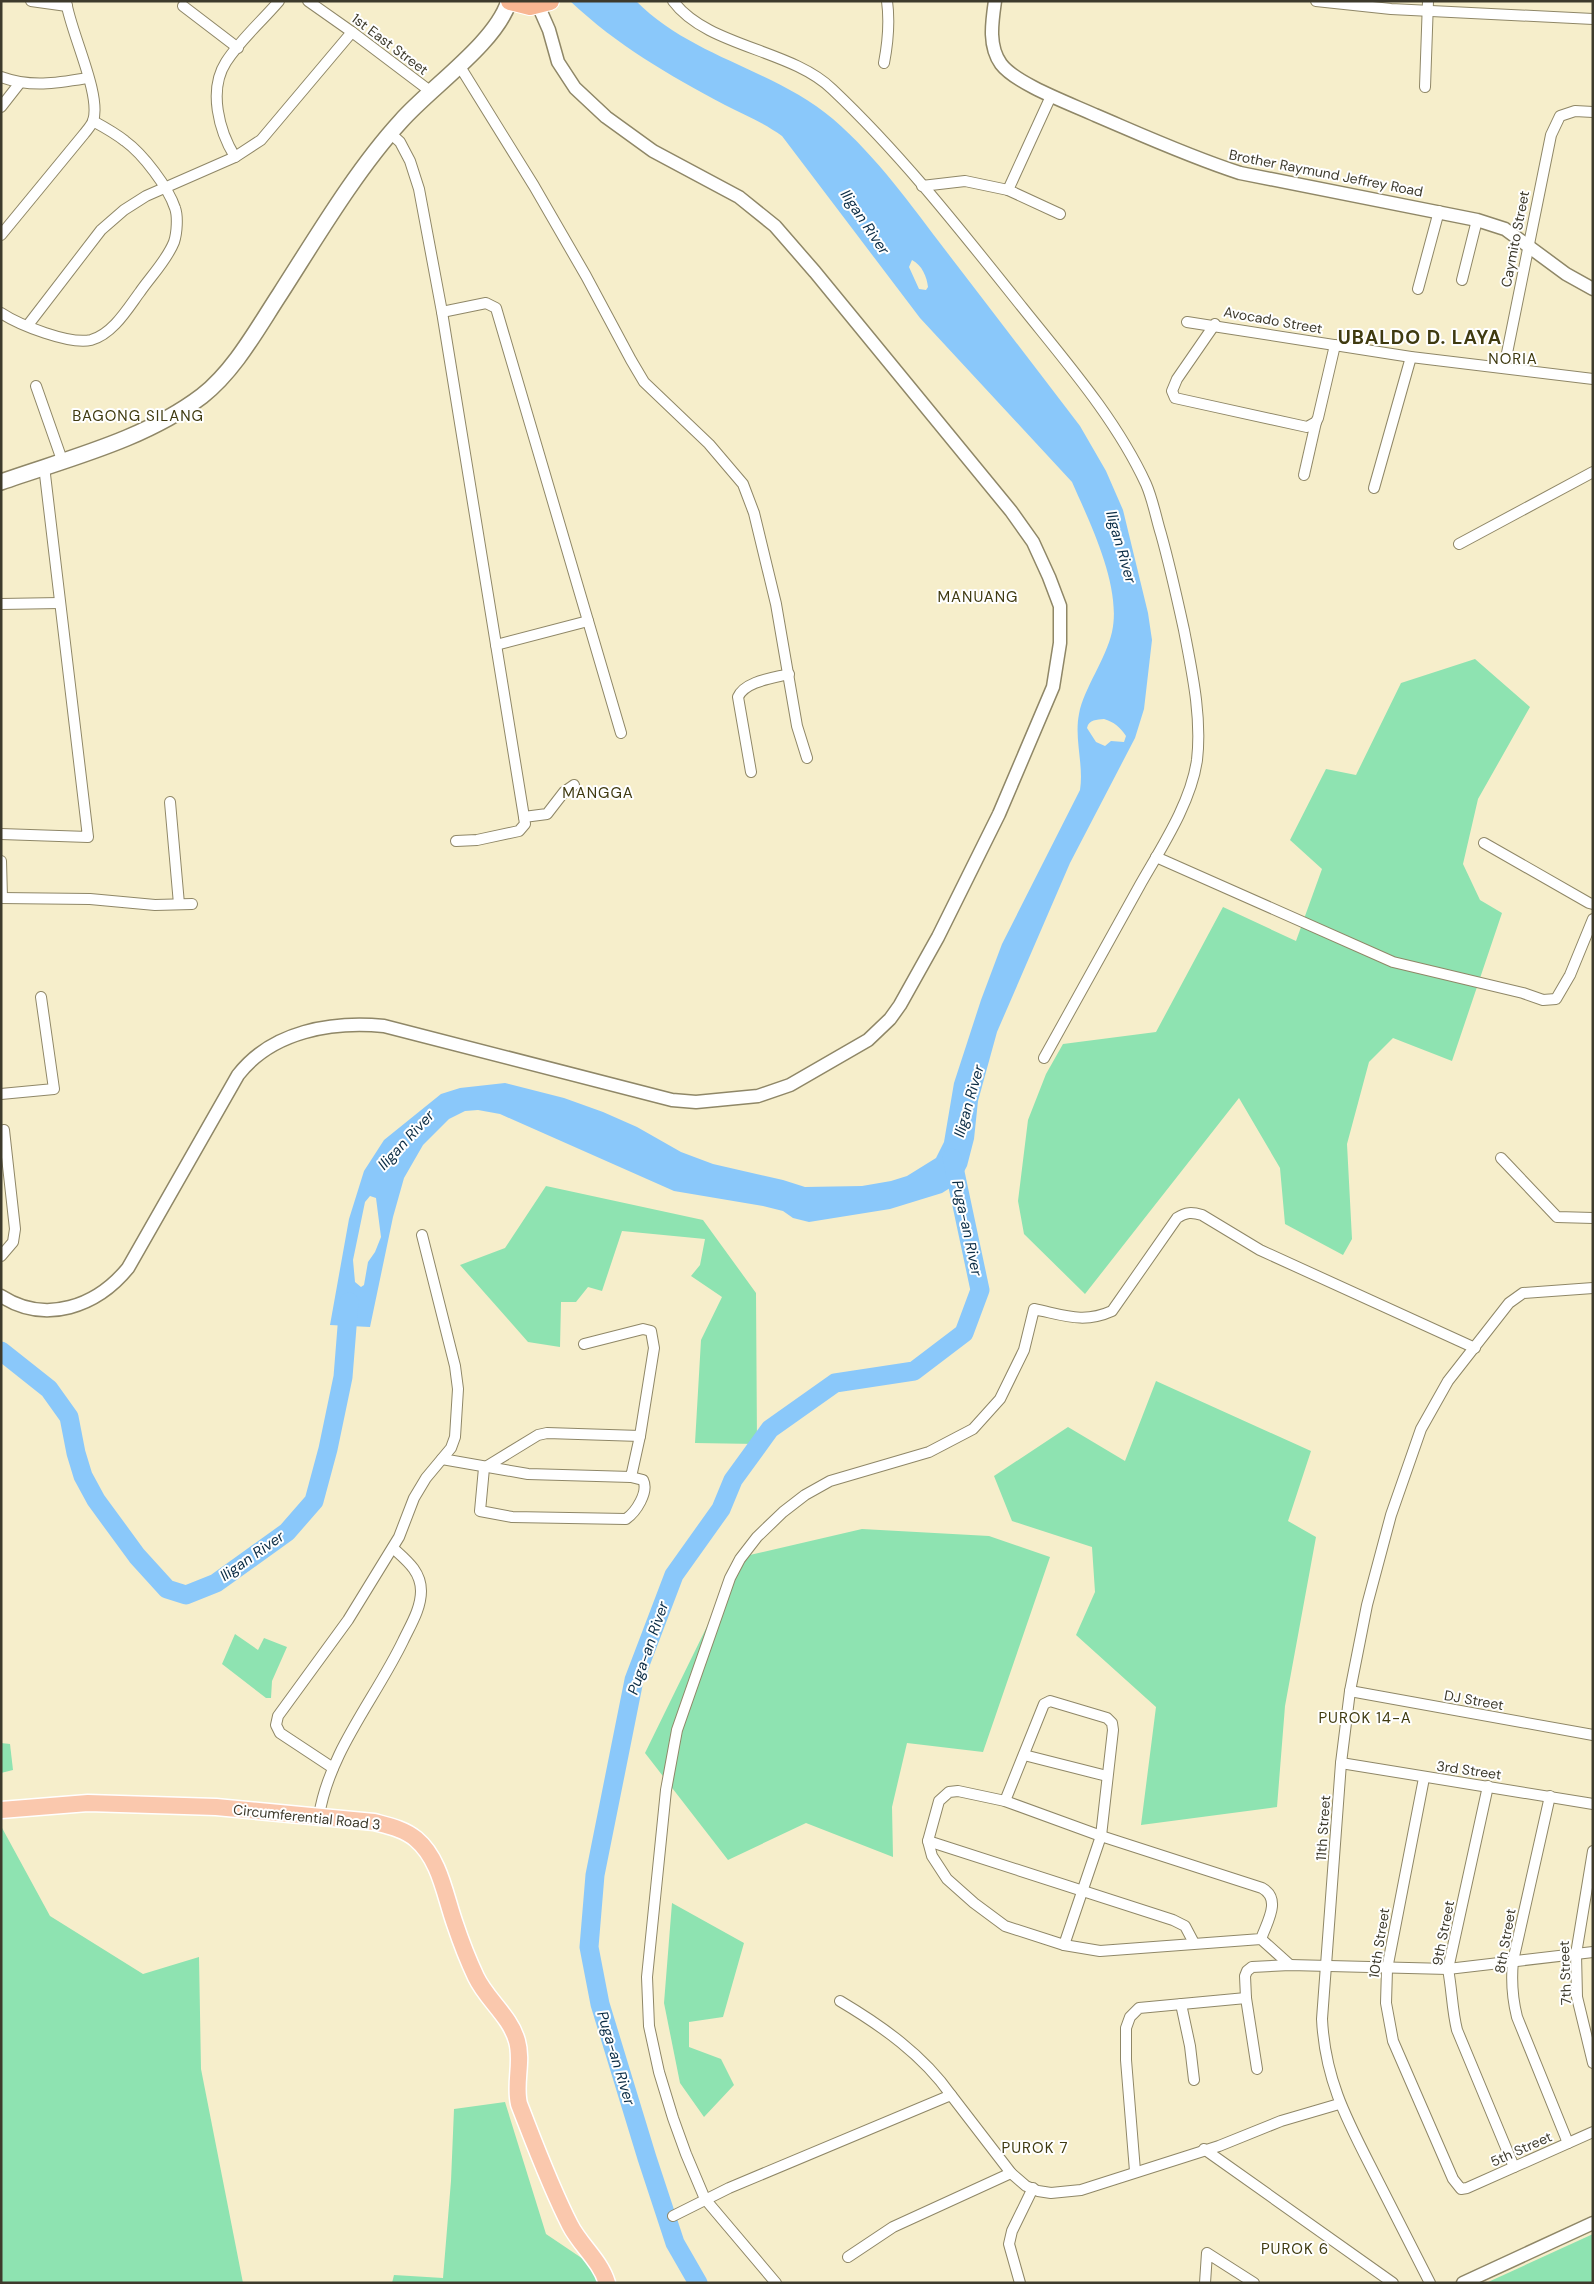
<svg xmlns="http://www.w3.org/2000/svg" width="1594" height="2284" viewBox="0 0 1594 2284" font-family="'DM Sans',sans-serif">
<rect width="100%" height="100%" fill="#f6eecb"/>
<g fill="#8ee3b1">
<polygon points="1475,659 1530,707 1478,799 1463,864 1480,900 1502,913 1452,1061 1393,1038 1369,1062 1347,1144 1352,1239 1343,1255 1285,1224 1280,1168 1239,1098 1085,1294 1024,1234 1018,1201 1028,1120 1046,1074 1063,1044 1156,1032 1223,907 1296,941 1322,869 1290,840 1326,769 1356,775 1401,683"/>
<polygon points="546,1186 703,1220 756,1293 757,1444 695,1443 701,1340 722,1297 691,1276 700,1265 705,1239 622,1231 602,1291 588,1287 576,1302 561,1302 560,1347 528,1342 460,1265 505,1248"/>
<polygon points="1156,1381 1311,1451 1288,1521 1316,1537 1285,1706 1277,1807 1141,1825 1156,1707 1076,1635 1095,1592 1092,1547 1012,1521 994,1476 1068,1427 1125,1461"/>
<polygon points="862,1529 989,1536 1050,1557 983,1752 907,1743 892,1807 893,1857 806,1823 728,1860 645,1753 741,1557"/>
<polygon points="235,1634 258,1650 264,1638 287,1647 272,1681 271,1698 266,1698 222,1664"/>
<polygon points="1,1743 10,1744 13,1770 1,1773"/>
<polygon points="1,1826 50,1916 143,1974 199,1957 201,2069 243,2283 1,2283"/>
<polygon points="672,1903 744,1943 723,2017 689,2022 689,2047 721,2059 734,2085 704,2117 680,2083 664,2003"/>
<polygon points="505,2102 546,2234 589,2263 602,2283 392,2283 394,2275 443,2278 451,2181 454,2109"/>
<polygon points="1593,2234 1593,2283 1486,2283"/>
</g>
<path fill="#8ac8fa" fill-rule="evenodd" d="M570,1H636C691,57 774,69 833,119C877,157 911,205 946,251C991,310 1036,368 1080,426L1106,471L1123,510L1148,613L1152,640L1144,709L1135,738L1070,863L997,1032L978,1101L974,1139L967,1166L958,1183L942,1193L890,1209L809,1222L793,1218L783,1211L763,1206L674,1191L500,1114L478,1110L465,1111L449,1119L423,1145L404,1178L393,1217L370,1327L330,1325L349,1219L364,1171L384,1140L441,1094L460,1088L505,1083L564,1098L603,1112L637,1127L681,1152L713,1164L783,1180L805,1187L862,1186L891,1181L907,1176L936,1158L944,1142L954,1083L981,1000L1002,944L1080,790C1084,765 1074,739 1079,714C1084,688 1106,659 1112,632C1122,587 1090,523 1072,482L920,318L782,136C764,123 745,115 725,105C667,74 618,46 570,1ZM912,260C922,265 927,277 928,287L926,290L919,289L909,267ZM1104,719C1114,722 1120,727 1126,736L1124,742L1111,741L1105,746L1096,742L1087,728C1089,719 1097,720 1104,719ZM370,1196L376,1198L381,1237L375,1252L368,1262L364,1285L361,1287L355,1282L353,1260L365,1202Z"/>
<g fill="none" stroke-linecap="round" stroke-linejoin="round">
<g stroke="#8ac8fa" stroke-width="19">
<polyline points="1,1351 49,1389 69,1417 76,1453 83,1476 96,1500 137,1556 167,1589 186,1595 216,1583 287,1532 314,1501 328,1449 343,1377 349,1302"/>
<polyline points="698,2283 675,2243 647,2158 600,2004 589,1947 595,1875 634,1680 674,1575 721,1509 733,1480 770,1429 835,1383 914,1371 964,1333 980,1290 952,1158"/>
</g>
<defs>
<g id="minor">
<polyline points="31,1 67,6"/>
<polyline points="308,1 352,32 430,91"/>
<path d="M673,1C707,47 791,49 832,89C902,155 962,232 1022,307C1066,362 1116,419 1146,484C1153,500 1156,518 1161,534C1170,566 1177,598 1184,630C1192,672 1202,717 1197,760C1191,803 1161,848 1140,885C1108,943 1076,1000 1044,1058"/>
<polyline points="1316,1 1391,9 1593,19"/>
<polyline points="183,6 238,48"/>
<path d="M884,63C888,42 890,23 887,1"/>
<polyline points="459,65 534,186 586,276 631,360 644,382 709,444 743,484 754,513 776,604 797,726 807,758"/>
<path d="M1,77C31,88 58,83 88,78"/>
<polyline points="1425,87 1428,1"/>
<polyline points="1,107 19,84"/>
<polyline points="390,133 400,142 410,161 419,189 442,312 524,817 525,824 519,831 477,840 456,841"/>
<path d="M235,157C219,131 208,90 226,62C240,40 262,21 279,1"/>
<polyline points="922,186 965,181 1008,190 1060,214"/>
<polyline points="1008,190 1051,96"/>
<path d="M1,235L84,134C87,130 91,126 93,121C102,95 70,31 66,1"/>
<polyline points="1462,280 1477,220"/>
<polyline points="1418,289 1439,211"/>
<polyline points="442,312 486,303 496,308 621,733"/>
<path d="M1,313C19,325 70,345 91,340C113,334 128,308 140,292C151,276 167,260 174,242C177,233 178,216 175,208C168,187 143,154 125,141C115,133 104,127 93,121"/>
<polyline points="1187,322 1411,357 1593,379"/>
<polyline points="1215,324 1177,379 1172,391 1175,398 1307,427 1316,422 1318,418 1335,345"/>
<polyline points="28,325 101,230 124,210 146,196 235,157 261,140 352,32"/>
<polyline points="1504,368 1551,135 1560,116 1575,111 1593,112"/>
<polyline points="36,386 62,460"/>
<polyline points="1304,475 1316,422"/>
<polyline points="1374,488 1411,357"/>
<polyline points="1459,544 1593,472"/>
<polyline points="1,604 60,603"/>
<polyline points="496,645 588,621"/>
<path d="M751,772L738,697C745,681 774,678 789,674"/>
<polyline points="170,802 179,904"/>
<polyline points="524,817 547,814 564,792 574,785"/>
<polyline points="1,834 88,837 44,466"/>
<polyline points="1484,843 1589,903 1593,904"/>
<polyline points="1156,857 1393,962 1523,993 1543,1000 1556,999 1570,975 1593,919"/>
<polyline points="1,861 2,898"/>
<polyline points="1,898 90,899 155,905 192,904"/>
<polyline points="1,1094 54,1089 41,997"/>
<polyline points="1501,1158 1557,1217 1593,1218"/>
<polyline points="1,1256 13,1242 15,1229 4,1130"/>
<polyline points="442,1459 528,1474 631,1477 640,1436 654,1348 651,1331 643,1329 584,1344"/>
<path d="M631,1477L643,1480C649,1492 636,1512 626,1519L512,1517L480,1511L484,1468L538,1435L547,1433L640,1436"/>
<polyline points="1350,1691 1593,1735"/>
<polyline points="1024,1755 1107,1776"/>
<polyline points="1341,1763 1593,1804"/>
<polyline points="333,1768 280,1733 276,1725 278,1716 348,1620 399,1537 414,1498 426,1478 451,1448 455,1437 458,1389 455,1366 422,1235"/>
<polyline points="1424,1778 1387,1969 1386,2003 1393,2041 1453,2179 1461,2189 1467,2188 1593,2132"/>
<path d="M1488,1786L1448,1969C1452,1990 1452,2010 1457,2030L1514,2167"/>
<path d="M1550,1796L1513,1961C1511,1981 1512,1997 1517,2017L1568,2143"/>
<polyline points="1005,1801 1044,1704 1050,1701 1107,1718 1112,1723 1113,1730 1101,1836 1064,1945"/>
<path d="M319,1816C329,1752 375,1699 403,1641C410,1626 421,1609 421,1591C421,1571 406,1560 393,1548"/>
<polyline points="928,1841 1173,1920 1185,1926 1194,1943"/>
<polyline points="1593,1851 1576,1954 1577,1997 1593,2063"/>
<path d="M1261,1939C1267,1922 1282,1899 1262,1888L1101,1836L1005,1801L958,1791L949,1792L939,1801L928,1841L932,1856L947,1879L974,1903L1005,1926L1064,1945L1100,1951L1261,1939L1290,1965"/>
<path d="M840,2001C882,2026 923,2055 951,2095"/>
<polyline points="1181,2004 1190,2046 1194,2080"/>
<polyline points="1257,2069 1246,1998 1245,1976 1247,1971 1252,1967 1290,1965 1448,1969 1593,1952"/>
<polyline points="1204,2149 1393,2283"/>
<polyline points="1135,2171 1126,2060 1126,2028 1130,2017 1139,2008 1246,1998"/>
<polyline points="673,2216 729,2188 951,2095 1011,2173 1026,2186 1038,2191 1051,2193 1081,2190 1219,2146 1281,2121 1339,2104"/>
<polyline points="848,2257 893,2227 1011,2173"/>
<path d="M776,2283L705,2199L686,2154L673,2118L659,2072L649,2026L647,1977L666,1790L677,1730L730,1578L740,1559L757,1537L783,1512L805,1495L830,1481L929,1452L973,1429L1000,1399L1024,1350L1034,1309C1064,1315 1083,1324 1112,1311L1177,1218C1186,1212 1192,1212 1202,1215L1260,1250L1475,1348"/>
<polyline points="1020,2283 1009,2244 1012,2231 1033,2188"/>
<polyline points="1205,2283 1207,2253 1254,2283"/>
<path d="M1430,2283C1411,2246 1393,2210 1374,2173C1347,2120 1325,2080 1322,2019L1341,1763L1350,1691L1367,1605L1391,1515L1421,1429L1448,1381L1509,1303L1523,1293L1593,1288"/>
</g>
<g id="tertiary">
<path d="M995,1C992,22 988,46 1001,64C1016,84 1071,104 1095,115C1142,135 1190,157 1240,173L1477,220L1505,229L1566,274L1593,289"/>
<path d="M1,1296C46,1325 97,1306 128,1268L238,1075C272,1031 332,1021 384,1026L672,1100L696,1102L758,1096L790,1085L868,1040L890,1019L900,1005L938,937L999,814L1053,687L1060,643V606L1049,577L1033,542L1011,511L815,272L775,226L739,197L653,151L606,117L575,88L558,62L549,30L538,5"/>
<polyline points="1463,2283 1593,2223"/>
</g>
<path id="secondary" d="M1,482C69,458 144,440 202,396C235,370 257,329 280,294C316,238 356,170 401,121C431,87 496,43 509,1"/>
<path id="primary" d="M1,1810L88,1803L216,1807L374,1822C389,1826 404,1829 416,1839C440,1859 445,1896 455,1924C461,1942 468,1960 476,1977C487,2000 510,2016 517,2041C523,2062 514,2083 519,2104C535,2145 550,2186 570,2225C580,2245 600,2260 607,2283"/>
<polyline id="trunk" points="510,1 530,6 550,1"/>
</defs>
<use href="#minor" stroke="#8f8767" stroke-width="12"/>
<use href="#tertiary" stroke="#8f8767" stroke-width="15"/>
<use href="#secondary" stroke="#8f8767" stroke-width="18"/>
<use href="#primary" stroke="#fff" stroke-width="19"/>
<use href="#trunk" stroke="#fff" stroke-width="20"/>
<use href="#minor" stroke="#fff" stroke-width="10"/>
<use href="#tertiary" stroke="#fff" stroke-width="12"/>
<use href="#secondary" stroke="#fff" stroke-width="15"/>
<use href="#primary" stroke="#fac8ad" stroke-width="16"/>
<use href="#trunk" stroke="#f8b692" stroke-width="18"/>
</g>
<g text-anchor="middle" stroke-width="4" stroke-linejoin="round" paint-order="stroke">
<g font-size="14" fill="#3d3a2c" stroke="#fff">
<text transform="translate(390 44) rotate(37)" y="5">1st East Street</text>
<text transform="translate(1326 173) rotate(11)" y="5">Brother Raymund Jeffrey Road</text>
<text transform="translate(1515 239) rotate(-79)" y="5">Caymito Street</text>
<text transform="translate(1273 320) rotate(10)" y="5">Avocado Street</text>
<text transform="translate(1474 1700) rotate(10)" y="5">DJ Street</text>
<text transform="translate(1469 1770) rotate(8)" y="5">3rd Street</text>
<text transform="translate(307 1817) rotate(6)" y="5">Circumferential Road 3</text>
<text transform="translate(1323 1828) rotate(-86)" y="5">11th Street</text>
<text transform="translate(1443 1933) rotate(-79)" y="5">9th Street</text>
<text transform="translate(1505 1941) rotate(-80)" y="5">8th Street</text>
<text transform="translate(1379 1943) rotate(-81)" y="5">10th Street</text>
<text transform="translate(1565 1973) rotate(-92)" y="5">7th Street</text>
<text transform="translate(1521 2149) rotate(-24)" y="5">5th Street</text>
</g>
<g font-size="15" font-style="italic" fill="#0a2c45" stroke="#fff">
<text transform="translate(865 222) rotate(56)" y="5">Iligan River</text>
<text transform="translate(1121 547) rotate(74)" y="5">Iligan River</text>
<text transform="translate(969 1101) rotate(-74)" y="5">Iligan River</text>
<text transform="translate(406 1140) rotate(-47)" y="5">Iligan River</text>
<text transform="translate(967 1228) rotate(78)" y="5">Puga-an River</text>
<text transform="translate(252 1556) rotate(-35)" y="5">Iligan River</text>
<text transform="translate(648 1648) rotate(-71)" y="5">Puga-an River</text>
<text transform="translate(616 2058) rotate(73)" y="5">Puga-an River</text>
</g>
<g font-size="15" letter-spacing="1" fill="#3f3a10" stroke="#fff">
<text x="1513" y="364">NORIA</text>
<text x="138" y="421">BAGONG SILANG</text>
<text x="978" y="602">MANUANG</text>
<text x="598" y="798">MANGGA</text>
<text x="1365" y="1723">PUROK 14-A</text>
<text x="1035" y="2153">PUROK 7</text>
<text x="1295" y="2254">PUROK 6</text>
</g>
<g font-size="19" font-weight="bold" letter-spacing="1" fill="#3f3a10" stroke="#fff">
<text x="1420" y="344">UBALDO D. LAYA</text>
</g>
</g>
<rect width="1594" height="2284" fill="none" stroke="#3d3a2c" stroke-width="5"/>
</svg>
